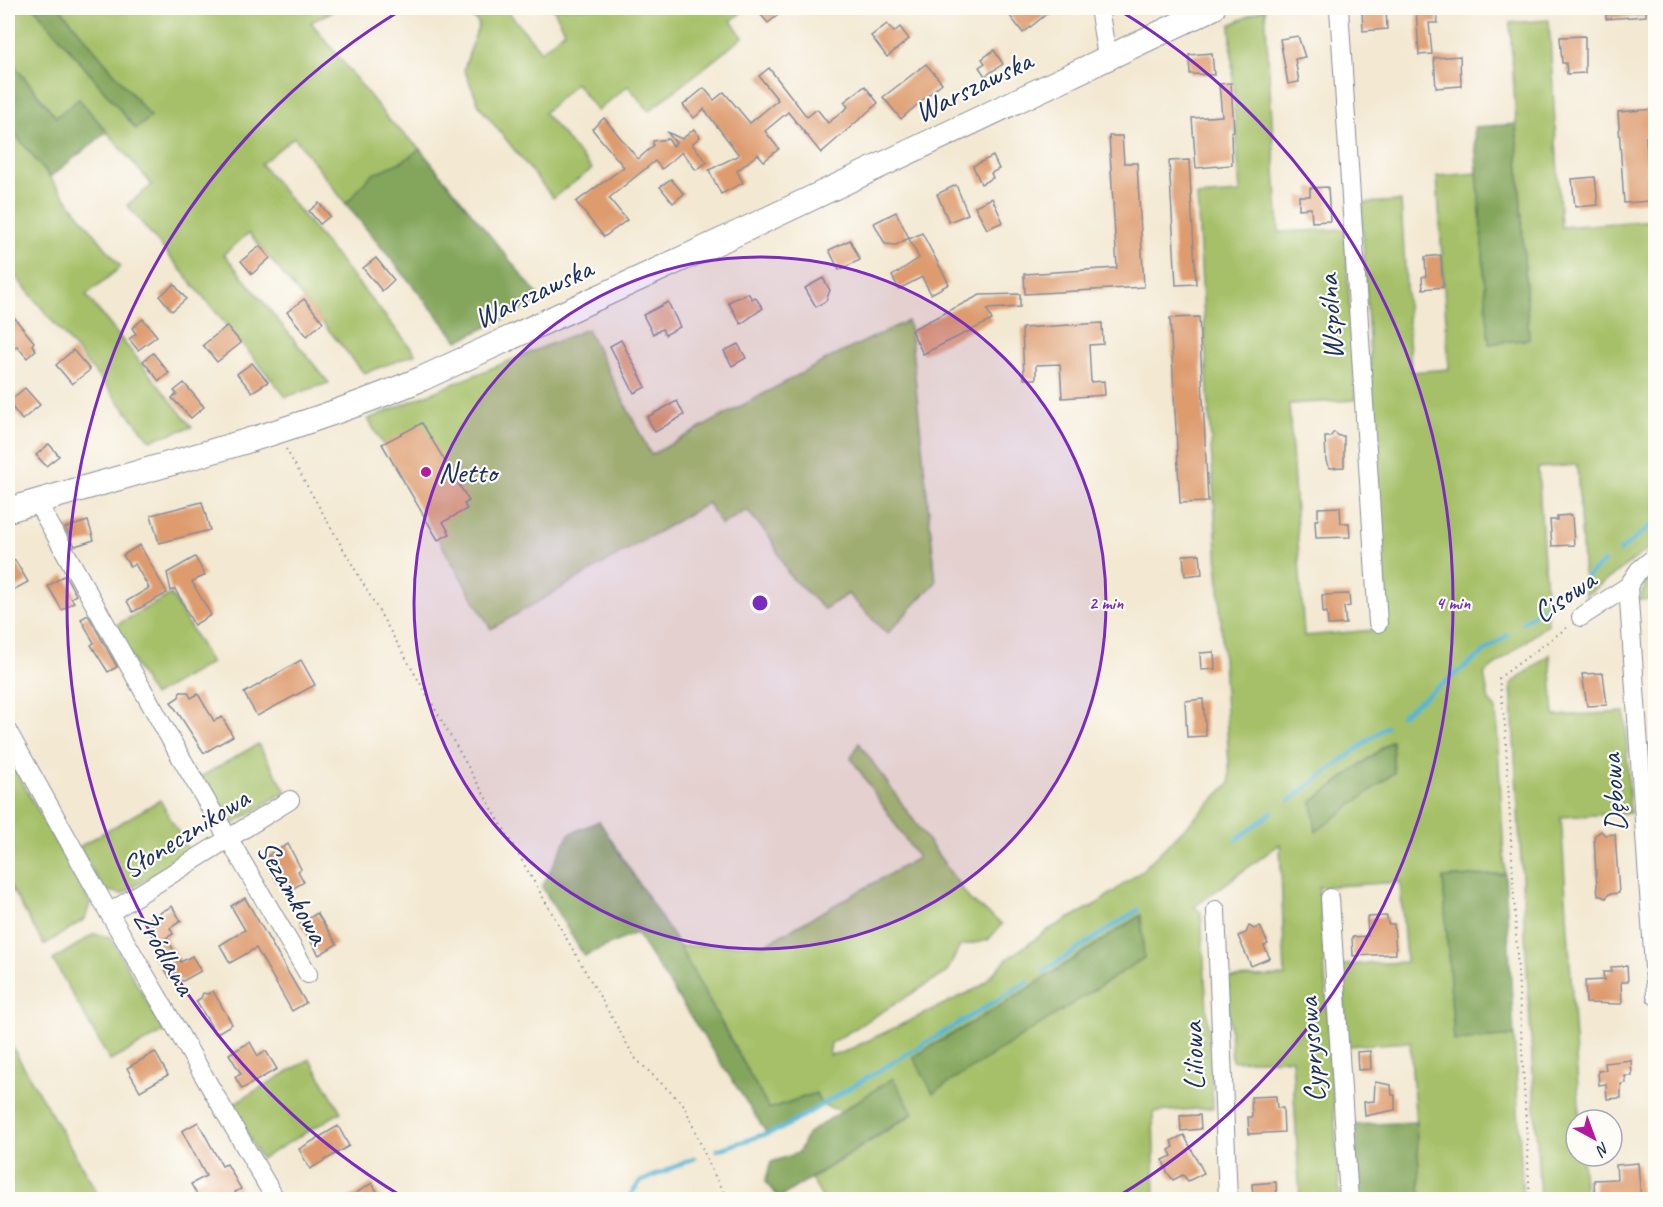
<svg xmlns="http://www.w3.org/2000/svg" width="1663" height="1207" viewBox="0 0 1663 1207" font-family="Caveat,sans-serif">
<rect width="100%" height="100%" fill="#fdfcf7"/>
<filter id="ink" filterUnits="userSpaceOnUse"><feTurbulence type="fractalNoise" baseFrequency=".0167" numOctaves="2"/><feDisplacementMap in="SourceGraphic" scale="12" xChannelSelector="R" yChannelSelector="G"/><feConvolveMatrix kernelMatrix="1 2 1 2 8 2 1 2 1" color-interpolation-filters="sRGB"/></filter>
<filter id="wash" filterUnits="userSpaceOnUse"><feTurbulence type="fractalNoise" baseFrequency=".008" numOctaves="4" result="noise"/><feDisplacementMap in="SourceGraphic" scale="24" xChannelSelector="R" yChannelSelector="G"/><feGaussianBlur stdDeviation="1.35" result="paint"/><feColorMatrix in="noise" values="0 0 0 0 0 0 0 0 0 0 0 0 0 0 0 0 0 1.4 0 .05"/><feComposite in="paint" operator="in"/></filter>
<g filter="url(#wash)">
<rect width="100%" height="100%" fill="#f3e8d1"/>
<g fill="#a5c067" stroke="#607862" stroke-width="1.5" fill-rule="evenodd">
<polygon points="8,8 35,8 136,129 150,117 60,8 339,8 311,22 389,120 420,149 403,161 371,175 346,204 294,137 261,164 416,354 364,373 249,233 224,254 329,383 286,397 127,205 152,185 79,99 56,117 8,58"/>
<polygon points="465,8 505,8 541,51 565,31 553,8 747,8 731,21 743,37 649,111 628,86 597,111 576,83 544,113 592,169 553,198 480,107 464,69 479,24"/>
<path d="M1265,8L1279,232L1345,229L1355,400L1289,404L1304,636L1386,629L1361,203L1401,201L1411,372L1449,369L1437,176L1478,173L1489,344L1529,339L1510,23L1549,20L1561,227L1655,220L1656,543L1585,596L1577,465L1538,468L1548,624L1484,674L1489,701L1496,709L1505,874L1443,878L1454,1041L1514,1036L1523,1199H1421L1410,1042L1347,1046L1342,965L1406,962L1400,882L1319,887L1340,1199H1300L1292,1059L1232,1061L1227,978L1285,976L1280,844L1194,907L1201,912L1213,1108L1153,1112L1155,1199H823L811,1179L913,1114L893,1079L842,1111L821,1105L816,1093L769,1109L679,946L766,944L918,858L851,758L859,743L970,900L1002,924L988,940L960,946L947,972L831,1043L829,1055L844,1052L980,987L1007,959L1048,930L1098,903L1140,872L1230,783L1197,196L1240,193L1230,25ZM1391,741L1394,773L1316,831L1312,802ZM1141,915L1143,958L913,1057L1012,999Z"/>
<polygon points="8,125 121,267 86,295 192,427 150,440 8,267 8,212 14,207 8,198"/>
<polygon points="907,321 910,328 936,582 887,634 848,594 824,609 789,575 771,539 747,510 721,525 708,503 491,629 368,419 587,329 651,455 826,360"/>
<polygon points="1655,576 1655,599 1639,600 1647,582"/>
<polygon points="171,594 211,663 153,696 113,627"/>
<polygon points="1550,654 1554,716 1625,712 1630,813 1561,817 1580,1120 1576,1120 1576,1156 1582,1156 1585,1199 1540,1199 1511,684"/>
<polygon points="258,744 286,791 230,826 200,777"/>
<polygon points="8,757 90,903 85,919 44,945 8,883"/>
<polygon points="160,800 190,853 122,894 104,890 79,847"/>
<polygon points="94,934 110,937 164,1032 110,1061 53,960"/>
<polygon points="8,1040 101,1199 8,1199"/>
<polygon points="310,1059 341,1112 261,1159 231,1105"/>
</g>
<g fill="#84a65c" stroke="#506a5d" stroke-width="1.5">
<polygon points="35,8 60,8 151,117 136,129"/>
<polygon points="8,58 56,117 79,99 107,132 50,177 8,125"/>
<polygon points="1516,124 1529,339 1489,344 1474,127"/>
<polygon points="420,149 542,300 458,341 346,204 371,175 403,161"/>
<polygon points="1392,741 1394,773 1316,832 1312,802"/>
<polygon points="1648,749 1655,749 1655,829 1653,829"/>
<polygon points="599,821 679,946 769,1109 816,1093 821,1105 768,1135 636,933 584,956 542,887 569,834"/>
<polygon points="1505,874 1514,1036 1454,1041 1443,878"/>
<polygon points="1141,915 1144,958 933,1093 913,1057 1012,999"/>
<polygon points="893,1078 913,1113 779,1198 765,1182 771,1162 798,1153 808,1133"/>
<polygon points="1416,1122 1421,1199 1357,1199 1352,1125"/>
</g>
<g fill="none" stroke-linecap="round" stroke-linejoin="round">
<g stroke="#56b5d4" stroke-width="4.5">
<polyline points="1620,551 1653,524"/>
<polyline points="1586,577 1604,562"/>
<polyline points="1522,623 1546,605"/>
<polyline points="1401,715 1507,635"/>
<polyline points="1290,800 1386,727"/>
<polyline points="1236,840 1272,812"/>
<polyline points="1044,971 1138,910"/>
<polyline points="717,1150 781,1129 1028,982"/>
<polyline points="630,1195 640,1182 695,1158"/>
</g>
</g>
<g id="blocks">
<g fill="#de9b6e">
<polygon points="755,8 772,8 778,15 768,23"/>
<polygon points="1020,8 1054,8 1023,33 1010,16"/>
<polygon points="1386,8 1387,29 1363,31 1362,9"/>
<polygon points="1416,8 1436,8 1438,23 1429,23 1432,54 1419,55"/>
<polygon points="1606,8 1646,8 1646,16 1606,19"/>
<polygon points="887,24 894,32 900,27 909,39 887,57 871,36"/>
<polygon points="1298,36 1305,57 1295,59 1299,82 1288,84 1280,39"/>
<polygon points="1585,36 1585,73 1567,74 1566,63 1562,63 1560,37"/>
<polygon points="994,50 1003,64 985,76 979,67 985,63 982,59"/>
<polygon points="1212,53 1214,75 1190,74 1189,55"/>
<polygon points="1460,56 1461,86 1436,88 1434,58"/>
<polygon points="926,64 942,83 901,119 883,97"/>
<polygon points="769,68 807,117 817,109 828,123 848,107 844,102 865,86 878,103 821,153 788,112 765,131 779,149 764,161 758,154 737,171 743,183 721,194 709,170 739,155 704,109 694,118 683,105 704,88 714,100 724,92 750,123 778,100 759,76"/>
<polygon points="1231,83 1234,131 1231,132 1232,165 1196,168 1192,118 1222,116 1219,84"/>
<polygon points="1656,109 1656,136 1646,137 1650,201 1624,203 1618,112"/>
<polygon points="604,118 638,159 653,146 653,141 668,139 673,146 676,143 667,132 682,139 694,129 700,137 692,144 707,162 696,170 682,152 662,169 655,161 609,198 627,220 604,237 576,202 624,167 592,129"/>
<polygon points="1109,136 1122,136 1124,163 1137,163 1144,287 1025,294 1024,274 1117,268"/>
<polygon points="993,156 999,169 991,173 993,178 981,184 973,166"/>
<polygon points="1189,160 1196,284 1176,285 1169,161"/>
<polygon points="1595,177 1598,205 1575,207 1572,179"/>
<polygon points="671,179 684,194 673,203 660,187"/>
<polygon points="956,185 968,214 949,222 937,194"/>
<polygon points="1328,187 1330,221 1312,222 1311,208 1299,209 1299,196 1310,196 1310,188"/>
<polygon points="992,198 1003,222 987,229 975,206"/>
<polygon points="319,203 330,216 320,224 309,211"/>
<polygon points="896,212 909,238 896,245 885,244 874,223"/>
<polygon points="922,233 949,284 931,294 922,277 899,289 892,276 919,258 909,239"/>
<polygon points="850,240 860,260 839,270 829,250"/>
<polygon points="260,246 270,258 252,274 241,261"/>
<polygon points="1441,255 1443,287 1423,289 1422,277 1426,276 1425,257"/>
<polygon points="376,258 394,280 382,291 363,268"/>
<polygon points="823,278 830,290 826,301 816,307 805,288"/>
<polygon points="174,284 186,299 172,311 160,296"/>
<polygon points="748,293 752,299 755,297 763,308 741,324 728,302"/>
<polygon points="1020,294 1020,307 987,309 992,320 923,354 911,330 980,295"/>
<polygon points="304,299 323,322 307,336 287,312"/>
<polygon points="668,302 680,327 665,335 662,329 653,334 643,315"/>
<polygon points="8,310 34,342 32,345 36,350 27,358 17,346 8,353"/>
<polygon points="1199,317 1208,502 1180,503 1170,318"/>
<polygon points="143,319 157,336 138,350 129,339 136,334 132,328"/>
<polygon points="1102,323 1103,344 1089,345 1091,382 1104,381 1105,395 1062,398 1060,364 1036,365 1036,379 1024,379 1022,328"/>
<polygon points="227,326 241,343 217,362 203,345"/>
<polygon points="621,340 646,387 634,393 610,346"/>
<polygon points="738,344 746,358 732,366 724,351"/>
<polygon points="73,350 90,370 72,384 56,365"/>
<polygon points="153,353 169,373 159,381 143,361"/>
<polygon points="252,363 268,382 252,392 237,374"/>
<polygon points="184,383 204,407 191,418 172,398 177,394 174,391"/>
<polygon points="25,388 40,405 22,420 8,402"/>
<polygon points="677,401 684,415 655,432 647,417"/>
<polygon points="422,423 469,501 464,504 467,509 443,522 450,534 438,540 382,444"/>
<polygon points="1334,432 1339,436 1344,436 1344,467 1329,468 1326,461 1325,437 1330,437"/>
<polygon points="49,444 59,456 46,466 36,455"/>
<polygon points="202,502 210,530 159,543 151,515"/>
<polygon points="1340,507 1341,523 1349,523 1350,537 1316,538 1315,520 1318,520 1318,508"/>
<polygon points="1572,515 1574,545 1552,546 1550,520 1557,520 1557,516"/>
<polygon points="88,521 94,540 75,546 65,528"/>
<polygon points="140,545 167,593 133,612 127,601 149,588 135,564 130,567 123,555"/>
<polygon points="1200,554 1202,574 1185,576 1183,555"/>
<polygon points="195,557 205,575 192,582 211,615 194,625 175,589 171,591 167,573"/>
<polygon points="15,560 28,582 13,590 8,580 8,564"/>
<polygon points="65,575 76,595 71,598 74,602 62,610 48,586"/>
<polygon points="1349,594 1350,606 1344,607 1346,624 1328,625 1327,612 1323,613 1322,595"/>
<polygon points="88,615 117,667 108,672 91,645 94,643 81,619"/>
<polygon points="1214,652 1215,669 1201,670 1200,653"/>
<polygon points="301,660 315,685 257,716 244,693"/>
<polygon points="1603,673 1607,705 1587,706 1582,674"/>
<polygon points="180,692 188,692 191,698 198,694 214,721 222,717 233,736 204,753 171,702 179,697"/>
<polygon points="1203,699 1206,736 1187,737 1185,701"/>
<polygon points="1601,831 1605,835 1615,834 1619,893 1609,894 1606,898 1598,895 1596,874 1594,836"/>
<polygon points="288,844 301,869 298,871 304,882 287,892 280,880 277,882 264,858"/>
<polygon points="245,898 306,1003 292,1011 256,948 230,963 220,945 245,930 231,906"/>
<polygon points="172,906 181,921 170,928 173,934 166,938 181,962 192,956 201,971 183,981 170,978 159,960 165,957 150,931 154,928 149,919"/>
<polygon points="317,913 337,944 319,955 300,924"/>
<polygon points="1387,916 1388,924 1394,924 1396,954 1353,956 1352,937 1368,936 1367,917"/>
<polygon points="1249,926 1254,929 1260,926 1268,944 1264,946 1270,958 1251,966 1238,936 1246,933"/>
<polygon points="1627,966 1628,982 1621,982 1622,1004 1586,1003 1585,981 1604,980 1603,972 1611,972 1611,967"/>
<polygon points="213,991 232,1024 216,1034 196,1001 201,998 203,993 208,994"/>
<polygon points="250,1042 258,1056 266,1051 277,1069 242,1089 235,1077 241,1074 229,1054"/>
<polygon points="1370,1051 1371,1069 1358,1070 1357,1052"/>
<polygon points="155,1052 168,1075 140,1091 127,1068"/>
<polygon points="1631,1060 1632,1076 1625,1076 1626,1083 1621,1084 1621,1098 1607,1099 1606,1084 1599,1085 1598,1071 1606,1070 1605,1063"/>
<polygon points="1375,1082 1391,1085 1392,1095 1395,1095 1395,1110 1365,1116 1364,1102 1374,1101"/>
<polygon points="1276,1096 1277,1108 1283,1108 1284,1132 1249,1134 1248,1117 1252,1117 1251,1097"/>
<polygon points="1200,1115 1201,1129 1181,1131 1180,1116"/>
<polygon points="198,1122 222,1166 227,1164 241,1189 235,1192 239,1200 200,1200 191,1184 206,1176 182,1131"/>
<polygon points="338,1126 349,1146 310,1169 299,1149"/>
<polygon points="1184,1135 1204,1173 1188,1181 1183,1175 1173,1180 1167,1172 1163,1160 1172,1156 1169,1150 1174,1147 1171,1141"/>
<polygon points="1638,1163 1641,1200 1595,1200 1594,1180 1617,1179 1616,1165"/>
<polygon points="1276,1182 1277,1200 1256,1200 1253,1197 1252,1184"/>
<polygon points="372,1183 382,1200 345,1200"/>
</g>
</g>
</g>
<g filter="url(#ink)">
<use href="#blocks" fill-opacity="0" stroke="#878c98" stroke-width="1.5"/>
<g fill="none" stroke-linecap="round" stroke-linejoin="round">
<defs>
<g id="minor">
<polyline points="1099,8 1107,57"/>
<polyline points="1339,8 1378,623"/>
<polyline points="37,502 180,756 308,974"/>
<polyline points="1628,586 1656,996"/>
<polyline points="1581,617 1628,586 1639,570 1656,556"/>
<polyline points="8,732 109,913 276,1200"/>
<polyline points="1330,898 1349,1200"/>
<polyline points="1216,910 1228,1200"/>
<polyline points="109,913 290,800"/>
</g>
<path id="major" d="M8,510C146,469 288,435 421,379L740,232L1213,8"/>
</defs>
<use href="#minor" stroke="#878c98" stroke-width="20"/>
<use href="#major" stroke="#878c98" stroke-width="26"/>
<g stroke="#878c98" stroke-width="2" stroke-dasharray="1.5 4.5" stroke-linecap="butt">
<polyline points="286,449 635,1058 684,1105 712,1171 729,1200"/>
<polyline points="1530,1200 1505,725 1499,678 1569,626"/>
</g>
<use href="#minor" stroke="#fff" stroke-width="18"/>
<use href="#major" stroke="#fff" stroke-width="24"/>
</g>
</g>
<circle cx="760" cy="603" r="346" fill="#7b2cbf" fill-opacity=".12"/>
<g fill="none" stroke="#7b2cbf" stroke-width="3">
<circle cx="760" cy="603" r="346"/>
<path d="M403 1197A693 693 0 0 1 403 9M1117 9A693 693 0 0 1 1117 1197"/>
</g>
<circle fill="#b5179e" stroke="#fdfcf7" stroke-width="2" cx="426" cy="472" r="6"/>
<g text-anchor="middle" stroke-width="4.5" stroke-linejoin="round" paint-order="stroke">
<g font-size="30" fill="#1b2f5e" stroke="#fdfcf7">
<text transform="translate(973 86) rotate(-26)" y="10">Warszawska</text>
<text transform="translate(533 293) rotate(-25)" y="10">Warszawska</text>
<text transform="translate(1330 317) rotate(-94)" y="10">Wspólna</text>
<text transform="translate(1564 596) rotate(-35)" y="10">Cisowa</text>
<text transform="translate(1613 793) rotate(-94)" y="10">Dębowa</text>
<text transform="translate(185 833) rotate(-32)" y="10">Słonecznikowa</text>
<text transform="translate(293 892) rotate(60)" y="10">Sezamkowa</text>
<text transform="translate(165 952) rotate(60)" y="10">Źródlana</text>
<text transform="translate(1311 1050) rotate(-94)" y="10">Cyprysowa</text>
<text transform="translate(1193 1056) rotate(-92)" y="10">Liliowa</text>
</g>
<g font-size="30" fill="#1b2f5e" stroke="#fdfcf7" text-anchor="start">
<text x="438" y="482">Netto</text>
</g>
</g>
<circle cx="760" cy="603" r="9" fill="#7b2cbf" stroke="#fdfcf7" stroke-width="3"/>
<g font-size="18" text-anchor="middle" font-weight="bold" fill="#7b2cbf" stroke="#fdfcf7" stroke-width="4.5" stroke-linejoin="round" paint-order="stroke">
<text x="1106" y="609">2 min</text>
<text x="1453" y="609">4 min</text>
</g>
<rect width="1663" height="1207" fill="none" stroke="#fdfcf7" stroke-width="30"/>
<g transform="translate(1594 1138) rotate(139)"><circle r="28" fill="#fdfcf7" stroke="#a3aaba" stroke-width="1.5"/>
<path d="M0-4.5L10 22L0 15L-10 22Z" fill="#b5179e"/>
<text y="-9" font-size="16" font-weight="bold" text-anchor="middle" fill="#1b2f5e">N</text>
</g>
</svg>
